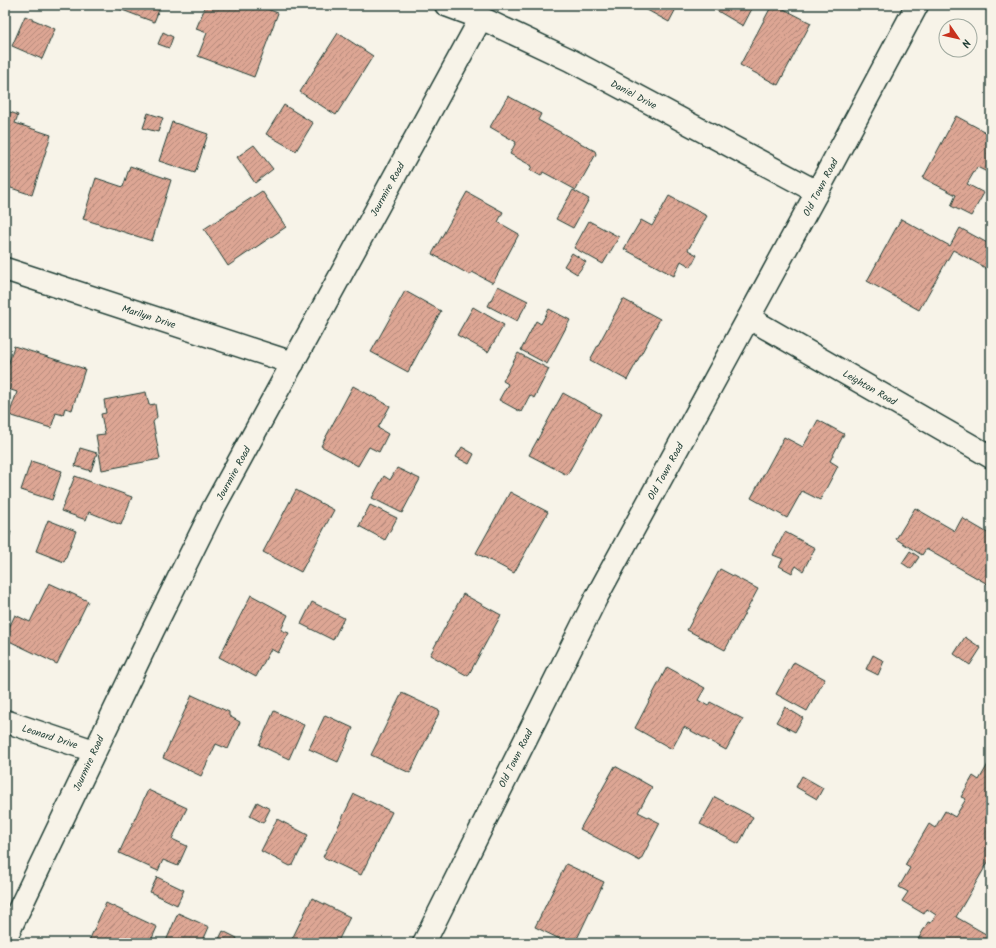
<svg xmlns="http://www.w3.org/2000/svg" width="996" height="948" viewBox="0 0 996 948" font-family="Kalam,sans-serif">
<defs>
<pattern id="building-hatch" width="6" height="6" patternUnits="userSpaceOnUse"><rect width="6" height="6" fill="#dda694"/><path d="M-1 1l2-2M0 6l6-6M5 7l2-2" fill="none" stroke="#b3887a"/></pattern>
</defs>
<rect width="100%" height="100%" fill="#f7f3e8"/>
<filter id="ink" filterUnits="userSpaceOnUse"><feTurbulence type="fractalNoise" baseFrequency=".025" numOctaves="2"/><feDisplacementMap in="SourceGraphic" scale="8" xChannelSelector="R" yChannelSelector="G"/><feConvolveMatrix kernelMatrix="1 2 1 2 8 2 1 2 1" color-interpolation-filters="sRGB"/></filter>
<g filter="url(#ink)">
<g fill="url(#building-hatch)" stroke="#1f3d34">
<polygon points="109,5 161,5 154,22"/>
<polygon points="206,5 256,5 278,13 254,77 198,56 207,33 196,29"/>
<polygon points="622,5 633,5 631,10"/>
<polygon points="638,5 678,5 669,22"/>
<polygon points="718,5 754,5 743,26 716,10"/>
<polygon points="772,5 776,5 811,23 778,85 740,65"/>
<polygon points="25,16 55,29 42,59 12,46"/>
<polygon points="163,32 173,37 169,48 158,44"/>
<polygon points="338,33 373,56 336,115 300,92"/>
<polygon points="508,96 541,114 538,120 595,151 596,154 576,190 543,172 541,176 530,170 532,166 510,154 516,142 490,127"/>
<polygon points="284,105 313,123 296,151 266,134"/>
<polygon points="10,112 18,115 15,123 51,135 32,195 5,186 5,120 7,121"/>
<polygon points="148,113 163,118 158,132 143,128"/>
<polygon points="956,116 991,135 991,174 977,167 967,184 984,193 971,216 951,206 956,195 923,178"/>
<polygon points="172,122 208,134 195,173 159,161"/>
<polygon points="254,145 273,169 255,183 237,157"/>
<polygon points="130,166 171,180 152,241 83,219 96,178 123,187"/>
<polygon points="573,190 589,199 573,228 556,219"/>
<polygon points="262,191 286,227 228,266 204,229"/>
<polygon points="467,192 503,212 498,222 519,234 493,283 472,272 470,275 432,254"/>
<polygon points="669,196 707,216 688,250 697,255 691,267 681,261 674,276 624,249 641,220 652,226"/>
<polygon points="901,219 950,246 960,228 991,245 991,271 953,250 919,310 867,281"/>
<polygon points="589,221 619,237 603,264 574,248"/>
<polygon points="572,253 586,262 577,274 564,266"/>
<polygon points="498,286 528,301 517,321 488,306"/>
<polygon points="405,291 441,311 408,372 371,352"/>
<polygon points="623,299 660,319 627,380 590,360"/>
<polygon points="473,307 504,325 488,352 457,335"/>
<polygon points="549,309 570,320 547,364 521,350 536,321 541,324"/>
<polygon points="14,346 85,369 72,410 65,408 63,415 56,413 51,428 9,415 17,392 5,388 5,375"/>
<polygon points="518,353 549,369 534,398 530,395 521,412 499,400 508,384 503,381"/>
<polygon points="353,386 390,406 378,428 388,434 379,452 369,447 358,466 321,446"/>
<polygon points="146,392 149,405 155,404 157,417 153,422 160,459 102,470 96,435 105,434 101,414 106,413 104,400"/>
<polygon points="563,393 601,414 567,475 529,455"/>
<polygon points="818,420 844,434 830,461 838,466 820,500 802,491 787,518 751,498 784,437 803,447"/>
<polygon points="462,447 474,454 469,464 456,457"/>
<polygon points="80,448 97,453 91,471 75,466"/>
<polygon points="31,461 62,471 52,500 21,490"/>
<polygon points="397,468 420,479 402,513 372,498 384,476 390,480"/>
<polygon points="75,476 132,497 121,525 89,512 86,520 61,511"/>
<polygon points="296,490 334,510 301,572 263,552"/>
<polygon points="510,492 548,512 514,573 476,553"/>
<polygon points="370,505 397,518 385,540 359,526"/>
<polygon points="915,508 955,531 962,518 986,532 991,537 991,586 926,549 922,555 896,539"/>
<polygon points="48,520 76,531 64,562 36,551"/>
<polygon points="5,530 11,532 5,550"/>
<polygon points="785,532 815,548 803,571 796,566 792,573 779,566 783,559 773,555"/>
<polygon points="910,551 919,557 911,569 902,563"/>
<polygon points="720,569 758,589 725,650 687,630"/>
<polygon points="49,583 88,601 57,664 5,639 5,636 15,615 30,622"/>
<polygon points="463,594 501,615 468,676 430,655"/>
<polygon points="251,595 288,615 281,630 289,633 278,653 271,649 256,677 219,657"/>
<polygon points="312,602 344,618 333,640 301,624"/>
<polygon points="965,637 981,648 970,665 954,654"/>
<polygon points="873,655 884,661 878,675 866,669"/>
<polygon points="794,662 825,679 807,711 776,694"/>
<polygon points="667,667 705,688 698,700 708,706 710,702 743,719 726,750 684,727 672,749 635,728"/>
<polygon points="402,693 440,711 410,773 371,755"/>
<polygon points="192,695 229,712 229,716 240,722 228,749 216,744 201,776 163,758"/>
<polygon points="785,707 803,718 795,732 776,722"/>
<polygon points="274,711 304,725 289,759 259,745"/>
<polygon points="325,715 353,728 338,762 309,749"/>
<polygon points="991,759 991,857 956,917 991,937 991,943 916,943 928,922 931,923 936,915 927,909 924,914 902,901 908,892 899,887 910,868 905,865 929,824 935,828 945,811 955,817 966,799 961,797 973,776 979,780"/>
<polygon points="615,766 652,787 638,812 660,823 640,861 580,829"/>
<polygon points="802,776 823,788 817,799 796,787"/>
<polygon points="148,790 187,808 172,839 187,846 178,866 163,860 158,871 119,853"/>
<polygon points="354,794 392,812 361,875 323,857"/>
<polygon points="715,797 753,817 739,844 700,824"/>
<polygon points="257,802 270,809 263,823 250,816"/>
<polygon points="277,819 308,835 293,865 290,866 261,851"/>
<polygon points="566,864 604,882 575,943 568,943 535,927"/>
<polygon points="157,877 184,890 177,905 150,892"/>
<polygon points="312,898 350,917 337,943 290,943"/>
<polygon points="106,903 157,927 150,943 88,943"/>
<polygon points="178,913 209,927 202,943 171,943 166,941"/>
<polygon points="223,931 237,938 235,943 217,943"/>
</g>
<g fill="none" stroke-linecap="round" stroke-linejoin="round">
<defs>
<g id="street">
<polyline points="446,5 481,18 570,60 817,192"/>
<polyline points="5,269 293,363"/>
<polyline points="749,318 991,457"/>
<polyline points="5,721 94,751"/>
<polyline points="5,939 153,630 214,507 481,18"/>
</g>
<polyline id="secondary" points="424,943 596,598 817,192 917,5"/>
</defs>
<use href="#street" stroke="#1f3d34" stroke-width="25"/>
<use href="#secondary" stroke="#1f3d34" stroke-width="25"/>
<use href="#street" stroke="#f7f3e8" stroke-width="22"/>
<use href="#secondary" stroke="#f7f3e8" stroke-width="22"/>
</g>
</g>
<g text-anchor="middle" stroke-width="3.5" stroke-linejoin="round" paint-order="stroke">
<g font-size="10" fill="#1f3d34" stroke="#f7f3e8">
<text transform="translate(634 94) rotate(28)" y="4">Daniel Drive</text>
<text transform="translate(820 187) rotate(-62)" y="4">Old Town Road</text>
<text transform="translate(387 189) rotate(-61)" y="4">Jourmire Road</text>
<text transform="translate(149 316) rotate(18)" y="4">Marilyn Drive</text>
<text transform="translate(870 387) rotate(30)" y="4">Leighton Road</text>
<text transform="translate(665 471) rotate(-61)" y="4">Old Town Road</text>
<text transform="translate(233 473) rotate(-61)" y="4">Jourmire Road</text>
<text transform="translate(50 736) rotate(18)" y="4">Leonard Drive</text>
<text transform="translate(515 758) rotate(-63)" y="4">Old Town Road</text>
<text transform="translate(88 763) rotate(-65)" y="4">Jourmire Road</text>
</g>
</g>
<rect width="996" height="948" fill="none" stroke="#f7f3e8" stroke-width="20"/>
<rect x="10" y="10" width="976" height="928" fill="none" stroke="#1f3d34" stroke-width="1.5" filter="url(#ink)"/>
<g transform="translate(958 38) rotate(124)"><circle r="19" fill="#f7f3e8" stroke="#a1aaa0"/>
<path d="M0-3L7 15L0 10L-7 15Z" fill="#c8321e"/>
<text y="-6" font-size="11" font-weight="bold" text-anchor="middle" fill="#1f3d34">N</text>
</g>
</svg>
